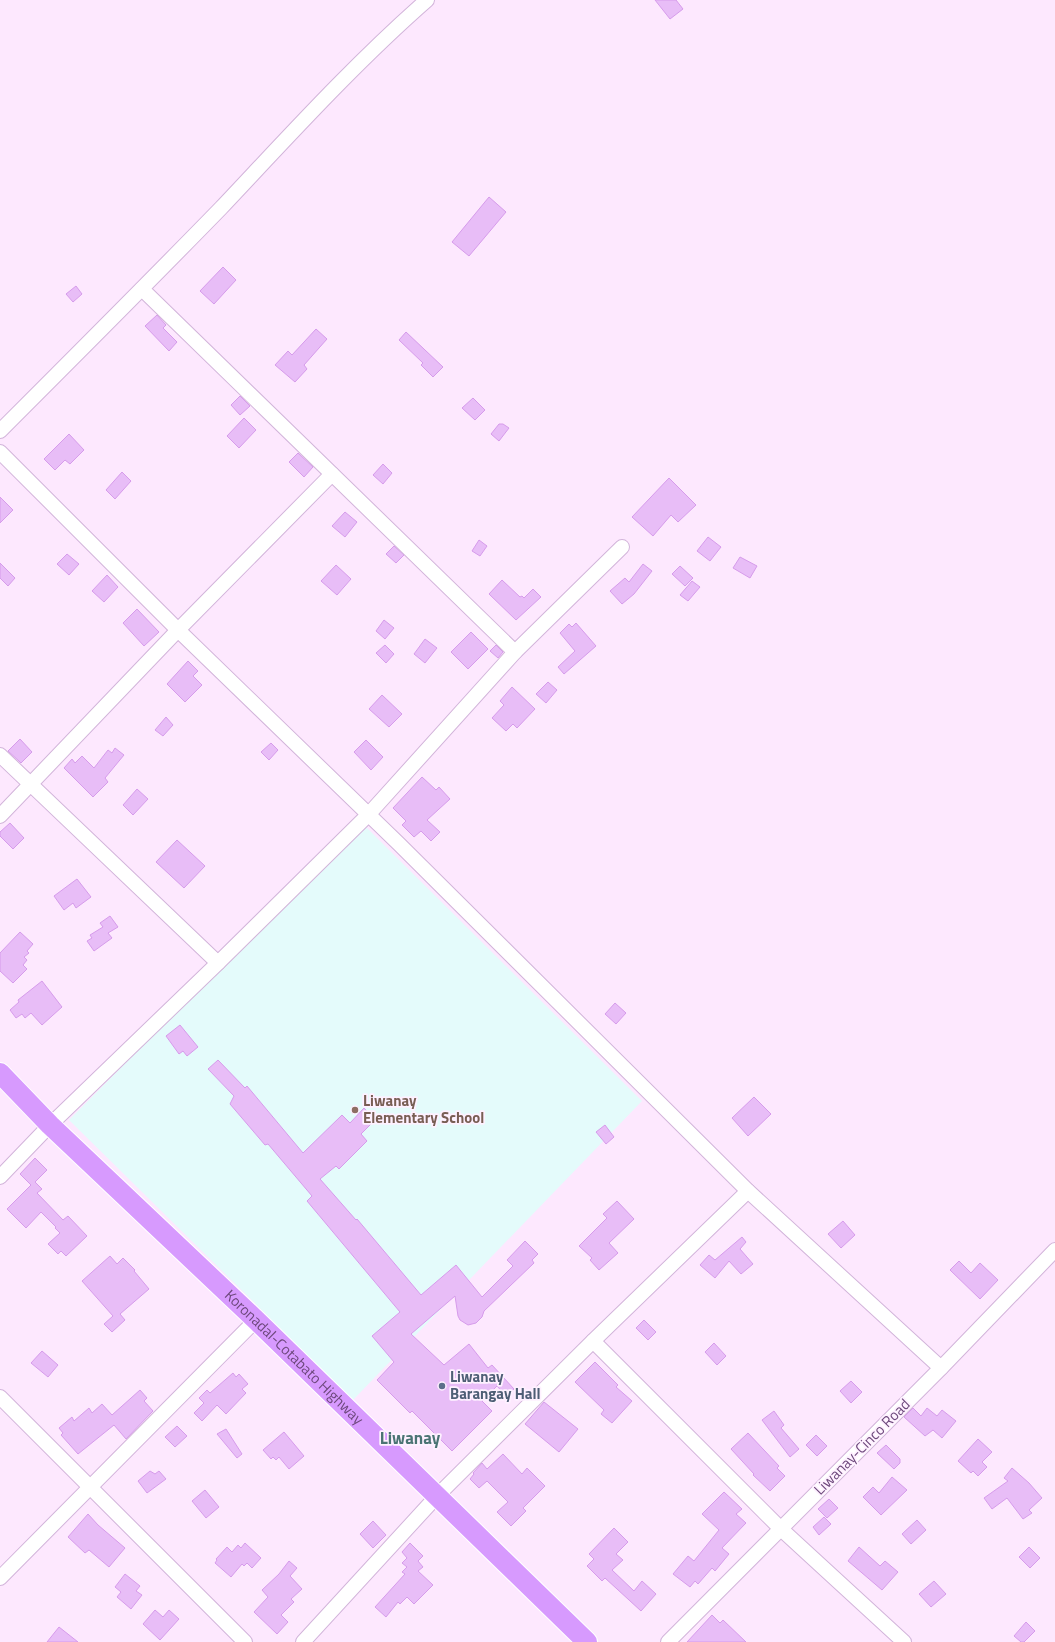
<svg xmlns="http://www.w3.org/2000/svg" width="1055" height="1642" viewBox="0 0 1055 1642" font-family="'Titillium Web',sans-serif">
<rect width="100%" height="100%" fill="#fde8fe"/>
<polygon fill="#e4fbfb" points="363,824 642,1101 353,1400 69,1120"/>
<g fill="#e8bdf7" stroke="#d69beb">
<polygon points="655,0 676,0 683,9 670,19"/>
<polygon points="489,197 506,212 469,256 452,242"/>
<polygon points="223,267 236,280 214,304 200,291"/>
<polygon points="76,286 82,294 73,302 66,294"/>
<polygon points="157,315 166,325 163,328 177,342 169,351 145,326"/>
<polygon points="316,329 327,339 304,365 307,369 295,382 275,365 288,351 292,355"/>
<polygon points="406,332 443,367 433,377 421,365 423,363 399,340"/>
<polygon points="240,396 250,406 240,415 231,405"/>
<polygon points="473,398 485,410 475,420 462,408"/>
<polygon points="244,418 256,430 239,448 227,436"/>
<polygon points="499,424 503,424 509,428 499,441 491,434"/>
<polygon points="69,434 84,450 70,464 65,460 55,470 44,459"/>
<polygon points="298,453 313,467 304,477 289,462"/>
<polygon points="383,464 392,473 383,484 373,475"/>
<polygon points="122,472 131,481 115,499 106,490"/>
<polygon points="669,478 696,505 678,522 671,515 653,536 632,517"/>
<polygon points="0,497 13,510 0,523"/>
<polygon points="345,512 357,522 345,537 332,526"/>
<polygon points="708,537 721,547 710,561 697,551"/>
<polygon points="479,540 487,546 480,556 472,551"/>
<polygon points="394,546 404,555 396,563 386,554"/>
<polygon points="67,554 79,564 69,575 57,564"/>
<polygon points="740,557 757,566 750,578 733,568"/>
<polygon points="0,563 15,578 8,586 0,578"/>
<polygon points="643,564 652,571 634,594 622,604 610,591 625,578 629,582"/>
<polygon points="336,565 351,579 337,595 321,581"/>
<polygon points="680,566 693,578 685,586 672,574"/>
<polygon points="107,575 118,587 104,602 92,591"/>
<polygon points="502,580 520,597 522,596 524,598 533,589 541,597 516,620 489,594"/>
<polygon points="692,581 700,587 688,601 680,595"/>
<polygon points="137,609 159,632 144,646 123,623"/>
<polygon points="384,620 394,628 385,639 376,631"/>
<polygon points="576,623 596,646 564,674 558,667 575,651 560,633 569,624 572,627"/>
<polygon points="471,632 488,649 468,669 451,652"/>
<polygon points="425,639 437,648 425,663 414,654"/>
<polygon points="385,645 394,654 386,663 376,653"/>
<polygon points="496,645 503,652 498,658 490,651"/>
<polygon points="188,661 198,671 193,676 202,685 185,702 167,684"/>
<polygon points="548,682 557,690 546,703 536,694"/>
<polygon points="512,687 535,709 517,728 513,724 506,731 492,718 504,705 500,701"/>
<polygon points="382,695 402,714 389,727 369,709"/>
<polygon points="166,717 173,725 163,736 155,730"/>
<polygon points="20,739 32,752 21,763 8,751"/>
<polygon points="366,740 383,757 371,770 354,752"/>
<polygon points="271,743 278,750 269,760 261,752"/>
<polygon points="115,748 124,755 105,778 108,782 93,797 64,768 72,759 75,763 82,756 94,768 108,750 112,753"/>
<polygon points="422,777 436,790 439,787 450,799 427,820 440,832 431,841 421,831 414,837 402,825 406,821 393,808"/>
<polygon points="137,789 148,799 133,815 123,805"/>
<polygon points="10,823 24,838 13,849 0,836 0,832"/>
<polygon points="177,840 205,866 184,888 156,862"/>
<polygon points="77,879 91,897 76,908 73,903 64,910 54,896"/>
<polygon points="110,916 118,927 108,933 112,938 94,951 87,941 92,938 90,935 103,927 100,923"/>
<polygon points="20,932 33,944 27,951 29,953 24,957 27,960 23,965 27,969 13,983 0,971 0,953"/>
<polygon points="42,981 62,1007 42,1025 31,1013 25,1018 22,1014 16,1018 10,1010 19,1002 18,1000"/>
<polygon points="615,1003 626,1013 616,1024 605,1014"/>
<polygon points="180,1025 198,1047 187,1056 183,1051 179,1054 166,1036"/>
<polygon points="218,1060 245,1088 247,1086 303,1153 342,1115 350,1123 364,1108 375,1120 361,1134 367,1141 339,1169 336,1166 320,1179 356,1220 357,1219 421,1295 456,1265 482,1297 513,1266 507,1260 525,1241 538,1254 532,1260 534,1263 484,1311 482,1317 476,1323 468,1325 460,1320 458,1316 455,1296 411,1334 444,1365 469,1344 488,1368 492,1365 514,1389 506,1396 497,1386 482,1401 492,1411 452,1451 412,1411 410,1413 377,1380 394,1362 372,1336 400,1312 307,1201 312,1196 268,1144 265,1145 230,1104 234,1096 208,1069"/>
<polygon points="754,1097 771,1114 748,1136 732,1118"/>
<polygon points="605,1125 614,1137 606,1144 596,1132"/>
<polygon points="35,1158 47,1170 35,1182 42,1189 37,1193 63,1220 68,1216 87,1236 66,1256 61,1251 58,1254 48,1244 60,1233 55,1228 56,1227 41,1212 26,1228 7,1209 31,1185 20,1174"/>
<polygon points="617,1201 634,1219 609,1243 618,1253 599,1270 590,1260 592,1258 579,1246 607,1218 603,1214"/>
<polygon points="843,1221 855,1235 841,1248 828,1234"/>
<polygon points="742,1237 746,1242 740,1249 753,1264 741,1274 729,1261 715,1278 700,1265 709,1255 715,1260"/>
<polygon points="110,1256 117,1264 123,1258 135,1270 134,1271 149,1289 120,1314 125,1320 112,1332 104,1324 113,1316 82,1281"/>
<polygon points="959,1261 971,1273 980,1263 998,1280 980,1299 950,1270"/>
<polygon points="644,1320 656,1332 648,1340 636,1328"/>
<polygon points="714,1343 726,1356 717,1365 705,1352"/>
<polygon points="42,1351 58,1365 48,1377 31,1363"/>
<polygon points="595,1362 618,1385 616,1387 632,1401 612,1423 601,1414 604,1410 575,1382"/>
<polygon points="233,1373 236,1377 239,1374 248,1384 242,1389 246,1393 226,1414 217,1405 202,1421 194,1413 204,1403 199,1398 207,1390 210,1393"/>
<polygon points="851,1381 862,1392 851,1403 840,1391"/>
<polygon points="140,1390 147,1398 144,1401 153,1411 126,1439 114,1425 78,1454 61,1435 63,1433 59,1428 72,1417 74,1421 89,1408 92,1413 102,1404 112,1415"/>
<polygon points="544,1402 578,1429 559,1452 525,1424"/>
<polygon points="913,1408 921,1416 927,1408 937,1416 942,1410 956,1421 942,1438 933,1430 925,1436 904,1417"/>
<polygon points="774,1411 784,1425 781,1428 799,1449 790,1457 762,1420"/>
<polygon points="177,1426 187,1436 175,1447 165,1437"/>
<polygon points="226,1429 242,1454 237,1458 217,1434"/>
<polygon points="284,1432 304,1456 289,1469 279,1457 276,1460 273,1457 271,1459 263,1450"/>
<polygon points="748,1433 779,1466 777,1468 785,1476 770,1491 753,1475 754,1474 731,1449"/>
<polygon points="816,1435 827,1446 817,1456 806,1445"/>
<polygon points="978,1439 992,1452 982,1462 987,1467 978,1476 973,1471 971,1473 958,1461"/>
<polygon points="886,1445 900,1459 900,1463 894,1469 877,1453"/>
<polygon points="503,1454 522,1474 527,1468 545,1486 523,1508 526,1511 511,1526 497,1512 508,1502 487,1481 479,1488 470,1479 474,1474 473,1473 482,1463 487,1469"/>
<polygon points="1012,1468 1029,1483 1042,1498 1029,1510 1032,1513 1023,1519 1007,1498 992,1509 984,1498 1008,1481 1004,1478"/>
<polygon points="150,1471 155,1474 159,1471 166,1479 147,1493 138,1481"/>
<polygon points="892,1477 907,1490 881,1515 863,1497 873,1487 879,1493"/>
<polygon points="205,1490 219,1507 206,1518 192,1501"/>
<polygon points="724,1492 742,1509 736,1514 746,1523 722,1548 729,1554 715,1571 712,1568 698,1584 695,1581 690,1587 673,1574 688,1556 694,1561 719,1530 702,1514"/>
<polygon points="829,1499 838,1508 827,1518 818,1509"/>
<polygon points="88,1514 98,1525 125,1548 109,1567 89,1550 85,1553 68,1537"/>
<polygon points="824,1517 831,1524 819,1535 813,1527"/>
<polygon points="917,1520 926,1530 911,1544 902,1534"/>
<polygon points="373,1521 386,1535 373,1548 360,1534"/>
<polygon points="614,1528 628,1542 616,1554 623,1560 612,1570 634,1591 642,1581 656,1594 641,1611 605,1578 602,1581 587,1566 594,1559 589,1554"/>
<polygon points="245,1543 261,1558 252,1568 247,1563 244,1566 242,1564 231,1577 215,1563 217,1560 216,1559 227,1547 232,1552 238,1545 241,1548"/>
<polygon points="410,1543 423,1556 418,1561 423,1567 418,1571 433,1585 414,1604 407,1597 400,1604 398,1602 386,1617 375,1607 405,1574 402,1572 407,1567 402,1563 407,1558 402,1552"/>
<polygon points="859,1547 880,1566 885,1561 898,1572 882,1590 848,1561"/>
<polygon points="1029,1547 1040,1558 1030,1568 1019,1557"/>
<polygon points="289,1561 297,1568 290,1576 302,1589 291,1599 294,1602 281,1615 288,1622 277,1634 254,1612 268,1597 262,1590 279,1574"/>
<polygon points="125,1574 140,1586 136,1591 142,1595 131,1609 117,1597 121,1592 115,1587"/>
<polygon points="934,1581 946,1594 931,1607 919,1594"/>
<polygon points="155,1610 163,1617 169,1610 179,1619 160,1640 143,1624"/>
<polygon points="712,1615 720,1623 723,1620 746,1642 687,1642"/>
<polygon points="1026,1622 1035,1631 1024,1642 1021,1642 1014,1636"/>
<polygon points="59,1627 78,1642 47,1642"/>
</g>
<g fill="none" stroke-linecap="round" stroke-linejoin="round">
<defs>
<g id="minor">
<polyline points="142,289 515,652"/>
<path d="M0,431C74,357 148,283 221,208C288,137 354,64 427,0"/>
<polyline points="0,452 178,630 399,844 748,1191 941,1368"/>
<polyline points="0,755 218,963"/>
<polyline points="0,816 178,630 332,474"/>
<polyline points="0,1177 50,1125 218,963 368,815 515,652 622,547"/>
<polyline points="593,1341 780,1528 904,1642"/>
<polyline points="0,1397 245,1642"/>
<polyline points="0,1578 256,1320"/>
<polyline points="303,1642 437,1496 593,1341 748,1191"/>
<polyline points="668,1642 941,1368 1055,1250"/>
</g>
<g id="highway">
<path id="s1" d="M0,1073L50,1125L256,1320L587,1642"/>
</g>
</defs>
<use href="#minor" stroke="#d2b4da" stroke-width="16"/>
<use href="#highway" stroke="#fff" stroke-width="22"/>
<use href="#minor" stroke="#fff" stroke-width="14"/>
<use href="#highway" stroke="#d79afe" stroke-width="20"/>
</g>
<circle fill="#8d6e63" stroke="#fef1ff" stroke-width="1.5" cx="355" cy="1110" r="4"/>
<circle fill="#5c6f8a" stroke="#fef1ff" stroke-width="1.5" cx="442" cy="1386" r="4"/>
<g text-anchor="middle" stroke-width="3.5" stroke-linejoin="round" paint-order="stroke">
<g font-size="15" font-weight="bold" fill="#785e54" stroke="#fef1ff" text-anchor="start">
<text x="363" y="1106">Liwanay<tspan x="363" dy="17">Elementary School</tspan></text>
</g>
<g font-size="15" fill="#6d487c" stroke="#fef1ff">
<text dy="5" stroke="none"><textPath href="#s1" startOffset="409">Koronadal-Cotabato Highway</textPath></text>
<text transform="translate(862 1447) rotate(-45)" y="5">Liwanay-Cinco Road</text>
</g>
<g font-size="15" font-weight="bold" fill="#4e5e75" stroke="#fef1ff" text-anchor="start">
<text x="450" y="1382">Liwanay<tspan x="450" dy="17">Barangay Hall</tspan></text>
</g>
<g font-size="17" font-weight="bold" fill="#4b7474" stroke="#fef1ff">
<text x="410" y="1444">Liwanay</text>
</g>
</g>
</svg>
